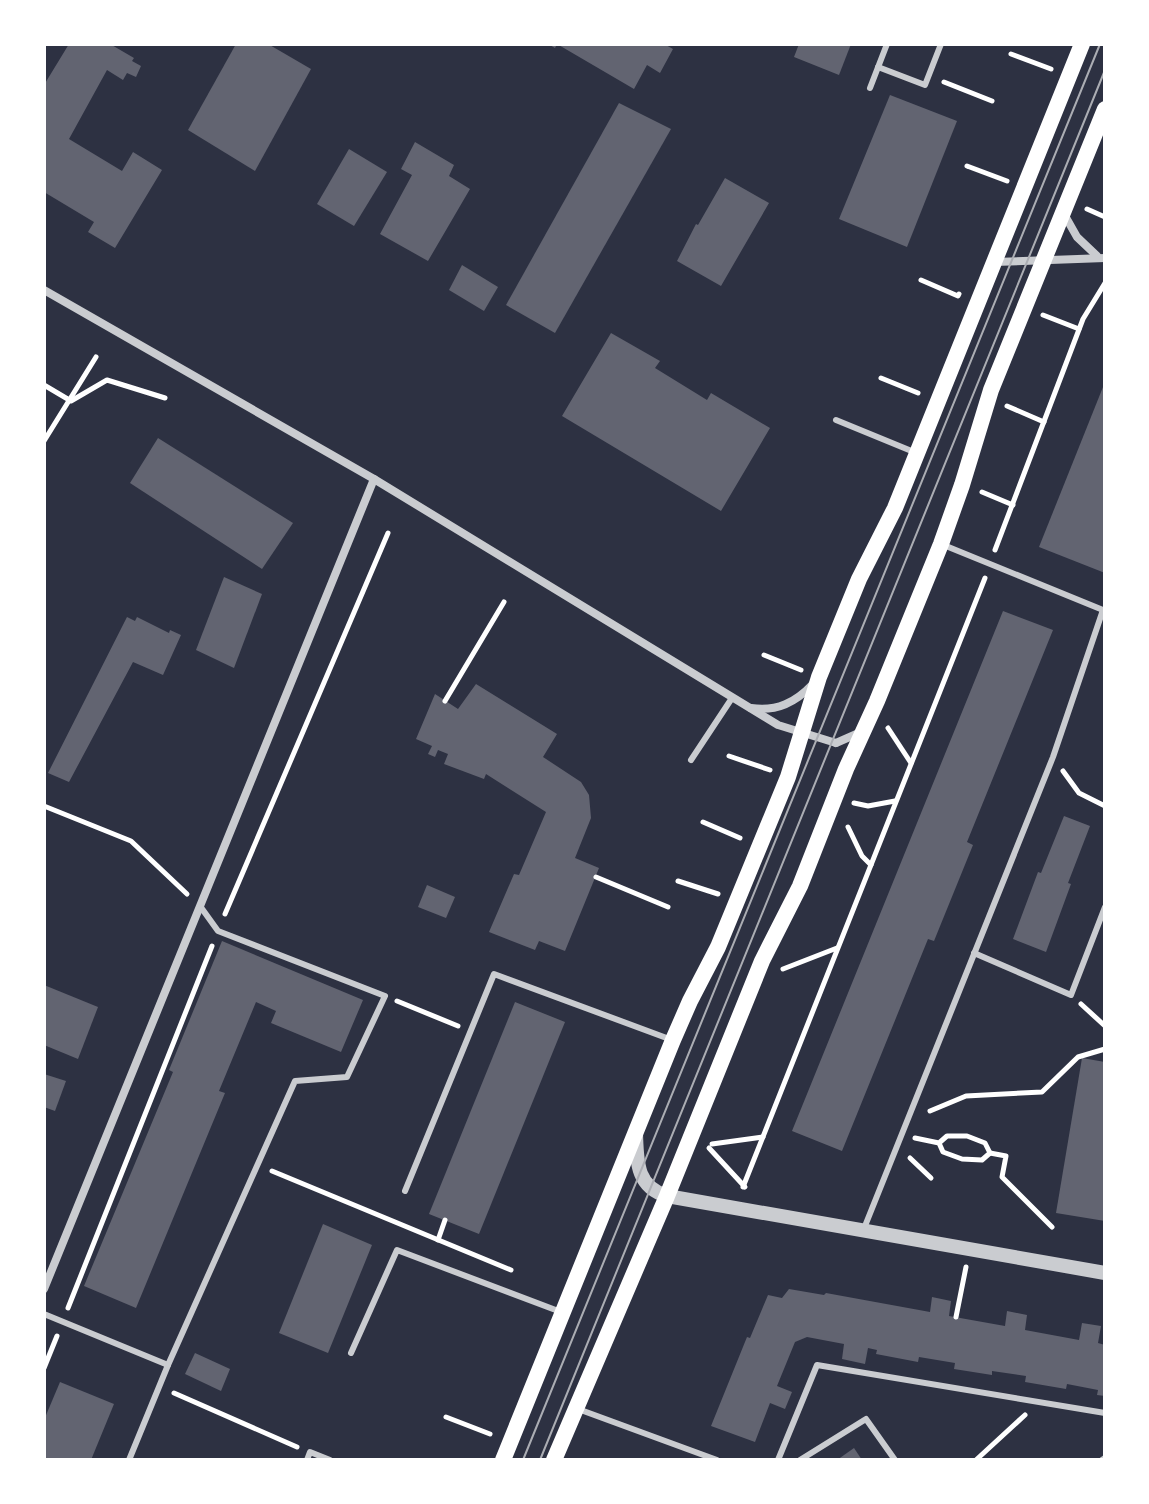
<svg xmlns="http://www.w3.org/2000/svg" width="1149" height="1504" viewBox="0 0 1149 1504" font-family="'PT Sans Narrow',sans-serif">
<rect width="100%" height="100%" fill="#2d3142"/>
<g fill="#626471">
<polygon points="69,44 110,44 134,58 132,61 141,66 136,77 127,73 123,80 107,70 69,139 122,171 133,152 162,170 115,248 88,232 94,222 44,192 44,85"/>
<polygon points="236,44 268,44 311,69 255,171 188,130"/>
<polygon points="548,44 664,44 673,49 660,73 647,65 634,89 557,44 555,48"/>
<polygon points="799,44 851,44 839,75 794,57"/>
<polygon points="890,95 957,121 907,247 839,219"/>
<polygon points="619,103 671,129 555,333 506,305"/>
<polygon points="415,142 454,165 449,176 470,189 428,261 380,234 412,175 401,169"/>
<polygon points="349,149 387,172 354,226 317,204"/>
<polygon points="725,178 769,203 721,286 677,261 696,224 698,225"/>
<polygon points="462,265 498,287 484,311 449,290"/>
<polygon points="611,333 660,361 655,368 707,400 711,393 770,428 721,511 562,416"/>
<polygon points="1105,382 1105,573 1039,547"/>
<polygon points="158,438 293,523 262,569 130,483"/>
<polygon points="224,577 262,594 234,668 196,650"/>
<polygon points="1003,611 1053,630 967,842 973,845 934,941 928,939 842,1151 792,1131"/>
<polygon points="127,617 135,621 137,617 169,633 170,630 181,635 163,675 133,662 69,782 48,773"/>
<polygon points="476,684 557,734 543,757 581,782 589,795 591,818 575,858 599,868 565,951 539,941 535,950 489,932 514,874 519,875 546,812 486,774 484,779 444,764 448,754 438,750 435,757 428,754 432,746 416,739 435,694 458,709"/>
<polygon points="1064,816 1090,826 1068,883 1071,884 1046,952 1013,939 1038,872 1041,873"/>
<polygon points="427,885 455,897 446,918 418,907"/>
<polygon points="222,941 363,1000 341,1052 271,1023 276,1011 256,1002 219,1091 225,1093 136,1308 84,1286 173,1072 169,1070"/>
<polygon points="44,985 98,1007 78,1059 44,1045"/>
<polygon points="515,1002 565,1022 479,1234 429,1214"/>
<polygon points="1082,1058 1105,1062 1105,1221 1056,1213"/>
<polygon points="44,1074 66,1081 55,1111 44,1107"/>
<polygon points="323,1224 372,1245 328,1353 279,1333"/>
<polygon points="789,1289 824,1295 826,1293 930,1312 932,1297 951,1301 949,1316 1005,1326 1007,1311 1027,1315 1025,1330 1079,1340 1082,1323 1101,1326 1098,1343 1105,1345 1105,1396 1097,1395 1098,1390 1067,1384 1066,1389 1025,1382 1026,1376 992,1371 992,1375 954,1369 955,1363 919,1357 918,1362 876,1354 877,1350 868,1348 865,1364 842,1359 844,1344 807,1337 795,1342 777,1386 792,1392 785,1409 770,1403 755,1442 711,1426 747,1337 750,1338 768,1295 782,1298"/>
<polygon points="195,1353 230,1369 221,1391 185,1374"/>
<polygon points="60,1382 114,1404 91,1460 44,1460 44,1420"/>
<polygon points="854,1448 862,1460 837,1460"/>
</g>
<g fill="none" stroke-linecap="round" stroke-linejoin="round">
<g stroke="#fff" stroke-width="5">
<polyline points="1011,54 1051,69"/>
<polyline points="944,82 992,101"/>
<polyline points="967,166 1007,181"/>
<polyline points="1087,209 1105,217"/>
<polyline points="921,280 958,296 959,294"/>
<polyline points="1043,315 1079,329"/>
<polyline points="881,378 918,393"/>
<polyline points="44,385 71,401 107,380 165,398"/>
<polyline points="1007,406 1044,422"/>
<polyline points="44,441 96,357"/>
<polyline points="982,492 1013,505"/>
<polyline points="995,550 1083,319 1105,283"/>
<polyline points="764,655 801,670"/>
<polyline points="445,701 504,602"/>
<polyline points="888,728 911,763"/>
<polyline points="729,756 770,770"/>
<polyline points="1063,771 1079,793 1105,806"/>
<polyline points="854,803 868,806 895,801"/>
<polyline points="44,806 131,841 187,894"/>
<polyline points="703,822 740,838"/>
<polyline points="848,827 862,856 871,865"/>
<polyline points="596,877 668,907"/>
<polyline points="678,881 718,894"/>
<polyline points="225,914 388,533"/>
<polyline points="783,969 837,948"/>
<polyline points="397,1001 458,1026"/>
<polyline points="1081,1004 1105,1026"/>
<polyline points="930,1111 966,1096 1042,1092 1078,1057 1105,1049"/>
<polyline points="915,1138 939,1143 943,1152 962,1159 982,1160 990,1153 985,1143 967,1136 947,1136 939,1143"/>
<polyline points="712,1144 763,1137"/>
<polyline points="709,1148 745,1187"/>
<polyline points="990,1153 1006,1156 1002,1177 1052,1227"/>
<polyline points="910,1158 931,1178"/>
<polyline points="272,1171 511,1270"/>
<polyline points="743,1187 985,578"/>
<polyline points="438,1240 445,1220"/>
<polyline points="68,1308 212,946"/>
<polyline points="956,1317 966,1267"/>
<polyline points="44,1368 57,1336"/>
<polyline points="174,1393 297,1447"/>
<polyline points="446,1417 490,1434"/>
<polyline points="976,1460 1025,1415"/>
</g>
<g stroke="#caccd0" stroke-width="6">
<polyline points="878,67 925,85 941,44"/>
<polyline points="870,88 887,44"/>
<polyline points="836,420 914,452"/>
<polyline points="691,760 732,698"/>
<polyline points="974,953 1071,995 1105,907"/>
<polyline points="405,1191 494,974 672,1040"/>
<polyline points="863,1231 1053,757 1103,610 941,544"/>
<polyline points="44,1314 168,1365 129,1460"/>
<polyline points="351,1353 397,1250 561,1312"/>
<polyline points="168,1365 295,1081 347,1077 385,996 218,931 200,906"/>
<polyline points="578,1409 717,1460"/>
<polyline points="307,1460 310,1452 330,1460"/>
<polyline points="778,1460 817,1365 1105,1413"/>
<polyline points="800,1460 866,1419 895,1460"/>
<polyline points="1102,1460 1105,1458"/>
</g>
<g stroke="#caccd0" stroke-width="8">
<polyline points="1064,214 1077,237 1097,256"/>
<polyline points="994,262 1105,258"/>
<polyline points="44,290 374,479 778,725 836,743"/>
<path d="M751,708C777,712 796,702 813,684"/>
<polyline points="836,743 861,732"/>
<polyline points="44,1289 374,479"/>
</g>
<path stroke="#caccd0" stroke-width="14" d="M636,1133C637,1161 636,1187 667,1196L1105,1273"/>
<g stroke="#fff" stroke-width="16">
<polyline points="503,1460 673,1040 690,1001 718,947 788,777 819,677 859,579 895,508 1082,44"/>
<polyline points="554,1460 667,1196 762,961 800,886 846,769 877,701 941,544 962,485 991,390 1105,109"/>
</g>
<g stroke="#abadb3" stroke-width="2">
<polyline points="523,1460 1100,44"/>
<polyline points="540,1460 1105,70"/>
</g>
</g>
<rect width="1149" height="1504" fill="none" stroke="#ffffff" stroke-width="92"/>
</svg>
